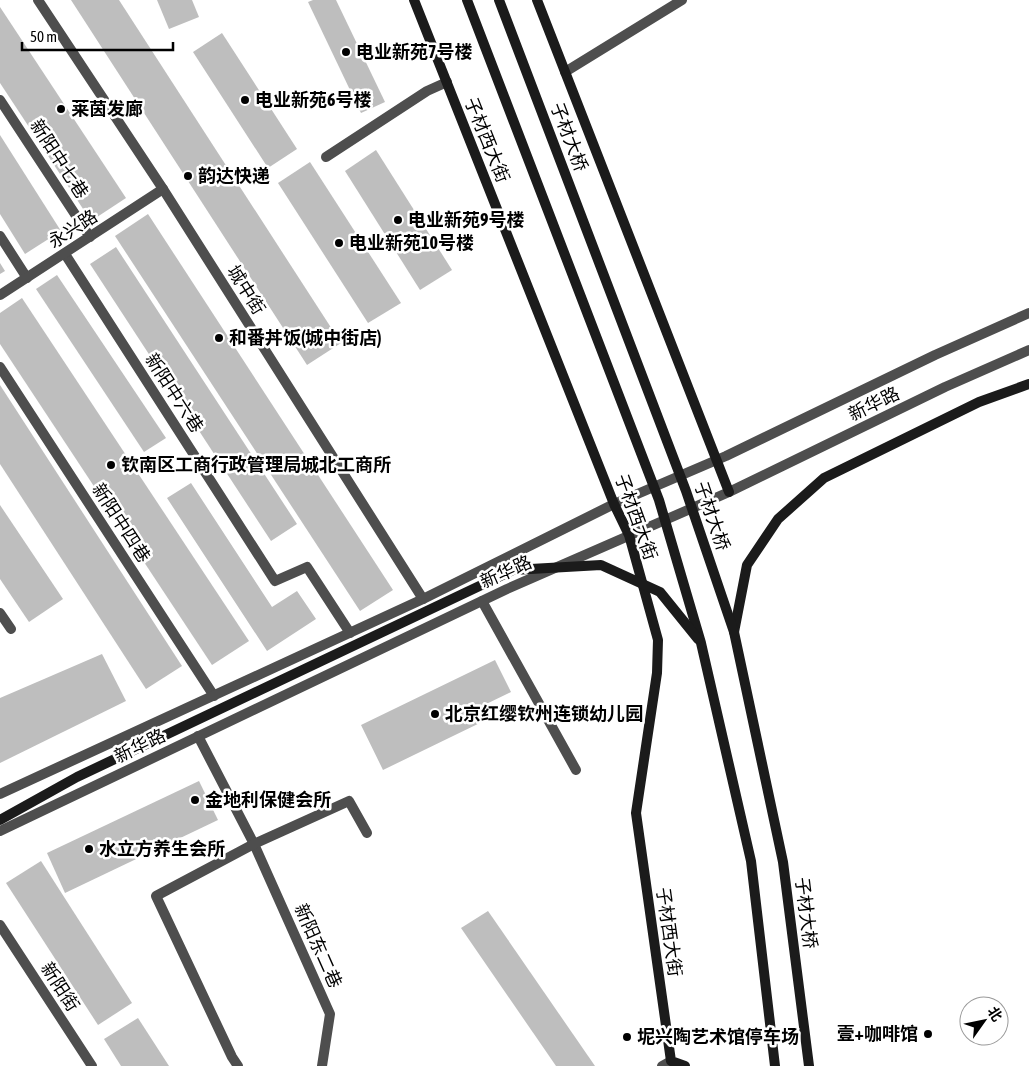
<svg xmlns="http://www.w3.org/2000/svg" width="1029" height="1066" viewBox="0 0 1029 1066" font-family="'Asap Condensed','Noto Sans SC',sans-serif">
<rect width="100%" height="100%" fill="#fff"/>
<g fill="#bebebe">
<polygon points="71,0 119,0 341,343 307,365"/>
<polygon points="157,0 192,0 199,17 169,29"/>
<polygon points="313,0 336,0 385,102 361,113 308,2"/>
<polygon points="0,7 126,198 91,221 0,83"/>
<polygon points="222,33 297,149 268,168 193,52"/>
<polygon points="0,135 61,231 25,254 0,214"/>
<polygon points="376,150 452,270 420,290 345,171"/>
<polygon points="310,162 401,303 368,323 278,183"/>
<polygon points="148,214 393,590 360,611 115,236"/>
<polygon points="116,247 297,524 271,541 90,264"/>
<polygon points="0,263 5,271 0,274"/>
<polygon points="57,275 166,438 144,452 36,289"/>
<polygon points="22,298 249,641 212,665 0,344 0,313"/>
<polygon points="0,385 182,666 146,689 0,464"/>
<polygon points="191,483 272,607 297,591 316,619 267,651 167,498"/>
<polygon points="0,505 63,599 29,622 0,579"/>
<polygon points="102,654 126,701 0,763 0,698"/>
<polygon points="495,660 511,692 480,707 486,720 383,770 361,725"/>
<polygon points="199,781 218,820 65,893 47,853"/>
<polygon points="41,861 132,1003 98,1025 6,883"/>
<polygon points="488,911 595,1066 556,1066 461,928"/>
<polygon points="138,1018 169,1066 121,1066 104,1039"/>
</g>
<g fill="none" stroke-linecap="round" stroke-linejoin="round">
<g stroke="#4e4e4e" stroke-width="10">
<polyline points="38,0 163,189 423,599"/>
<polyline points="565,72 682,0"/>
<polyline points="0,100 90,237"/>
<polyline points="326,157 427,91 447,82"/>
<polyline points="0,236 27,278"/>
<polyline points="65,254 275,581 307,567 350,633"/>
<polyline points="0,295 163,189"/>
<polyline points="0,367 214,696"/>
<polyline points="482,601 576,770"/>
<polyline points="0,613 11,629"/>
<polyline points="198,736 254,844 330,1014 322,1066"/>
<polyline points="0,925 92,1066"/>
<polyline points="238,1066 232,1057 156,896 254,844 349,801 367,833"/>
<polyline points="662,1066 671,1061"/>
</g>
<g stroke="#4e4e4e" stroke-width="10">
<polyline points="0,794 423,599 614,504 726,456 935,355 1029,313"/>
<polyline points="0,831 507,589 729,492 945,387 1029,350"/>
</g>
<g stroke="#1b1b1b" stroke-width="10">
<polyline points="414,0 614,504 629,535 658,640 657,673 636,813 671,1061 685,1066"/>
<polyline points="537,0 729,492"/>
<polyline points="734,632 747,565 778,519 824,478 979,402 1029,384"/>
</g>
<g stroke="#1b1b1b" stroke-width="10">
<polyline points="467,0 659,500 701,643 751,861 775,1066"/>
<polyline points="499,0 686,491 734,632 783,862 809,1066"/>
<polyline points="0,820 77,777 513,570 601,565 660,592 698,639"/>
</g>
</g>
<g fill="#000" stroke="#fff" stroke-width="2">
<circle cx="346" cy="52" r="5"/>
<circle cx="245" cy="100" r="5"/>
<circle cx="61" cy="109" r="5"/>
<circle cx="188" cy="176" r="5"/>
<circle cx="398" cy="220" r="5"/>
<circle cx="339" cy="243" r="5"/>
<circle cx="219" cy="338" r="5"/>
<circle cx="111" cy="465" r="5"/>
<circle cx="435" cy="714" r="5"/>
<circle cx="195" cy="800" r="5"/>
<circle cx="89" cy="849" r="5"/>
<circle cx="928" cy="1034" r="5"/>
<circle cx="627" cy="1037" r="5"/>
</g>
<g text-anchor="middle" stroke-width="5" stroke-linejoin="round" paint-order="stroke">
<g font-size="18" font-weight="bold" fill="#000" stroke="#fff" text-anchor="start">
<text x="356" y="58">电业新苑7号楼</text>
<text x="255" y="106">电业新苑6号楼</text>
<text x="71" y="115">莱茵发廊</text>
<text x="198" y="182">韵达快递</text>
<text x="408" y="226">电业新苑9号楼</text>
<text x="349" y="249">电业新苑10号楼</text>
<text x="229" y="344">和番丼饭(城中街店)</text>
<text x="121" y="471">钦南区工商行政管理局城北工商所</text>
<text x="445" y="720">北京红缨钦州连锁幼儿园</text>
<text x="205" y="806">金地利保健会所</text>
<text x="99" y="855">水立方养生会所</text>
<text x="918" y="1040" text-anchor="end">壹+咖啡馆</text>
<text x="637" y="1043">坭兴陶艺术馆停车场</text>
</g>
<g font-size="18" fill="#000" stroke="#fff">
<text transform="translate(569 137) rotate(69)" y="6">子材大桥</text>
<text transform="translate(487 140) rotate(68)" y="6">子材西大街</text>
<text transform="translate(59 159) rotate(57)" y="6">新阳中七巷</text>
<text transform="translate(73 229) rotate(-33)" y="6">永兴路</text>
<text transform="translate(246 290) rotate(58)" y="6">城中街</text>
<text transform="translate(174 393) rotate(57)" y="6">新阳中六巷</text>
<text transform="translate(874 404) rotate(-26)" y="6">新华路</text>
<text transform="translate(712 516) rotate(71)" y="6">子材大桥</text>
<text transform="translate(636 517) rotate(70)" y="6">子材西大街</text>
<text transform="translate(121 523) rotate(57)" y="6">新阳中四巷</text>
<text transform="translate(506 572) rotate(-24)" y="6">新华路</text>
<text transform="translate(140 746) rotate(-26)" y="6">新华路</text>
<text transform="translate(806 913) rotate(83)" y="6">子材大桥</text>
<text transform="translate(669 932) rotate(82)" y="6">子材西大街</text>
<text transform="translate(318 946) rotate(66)" y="6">新阳东二巷</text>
<text transform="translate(60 987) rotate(57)" y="6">新阳街</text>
</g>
</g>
<g transform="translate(984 1021) rotate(57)"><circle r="24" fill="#ffffff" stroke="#999999"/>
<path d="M0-4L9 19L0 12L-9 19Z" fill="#000000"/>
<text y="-8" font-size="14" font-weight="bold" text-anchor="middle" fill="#000000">北</text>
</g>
<path d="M22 42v8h151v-8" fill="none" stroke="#000000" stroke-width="2.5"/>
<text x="30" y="42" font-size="15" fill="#000000" stroke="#ffffff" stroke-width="4" paint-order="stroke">50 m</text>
</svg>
